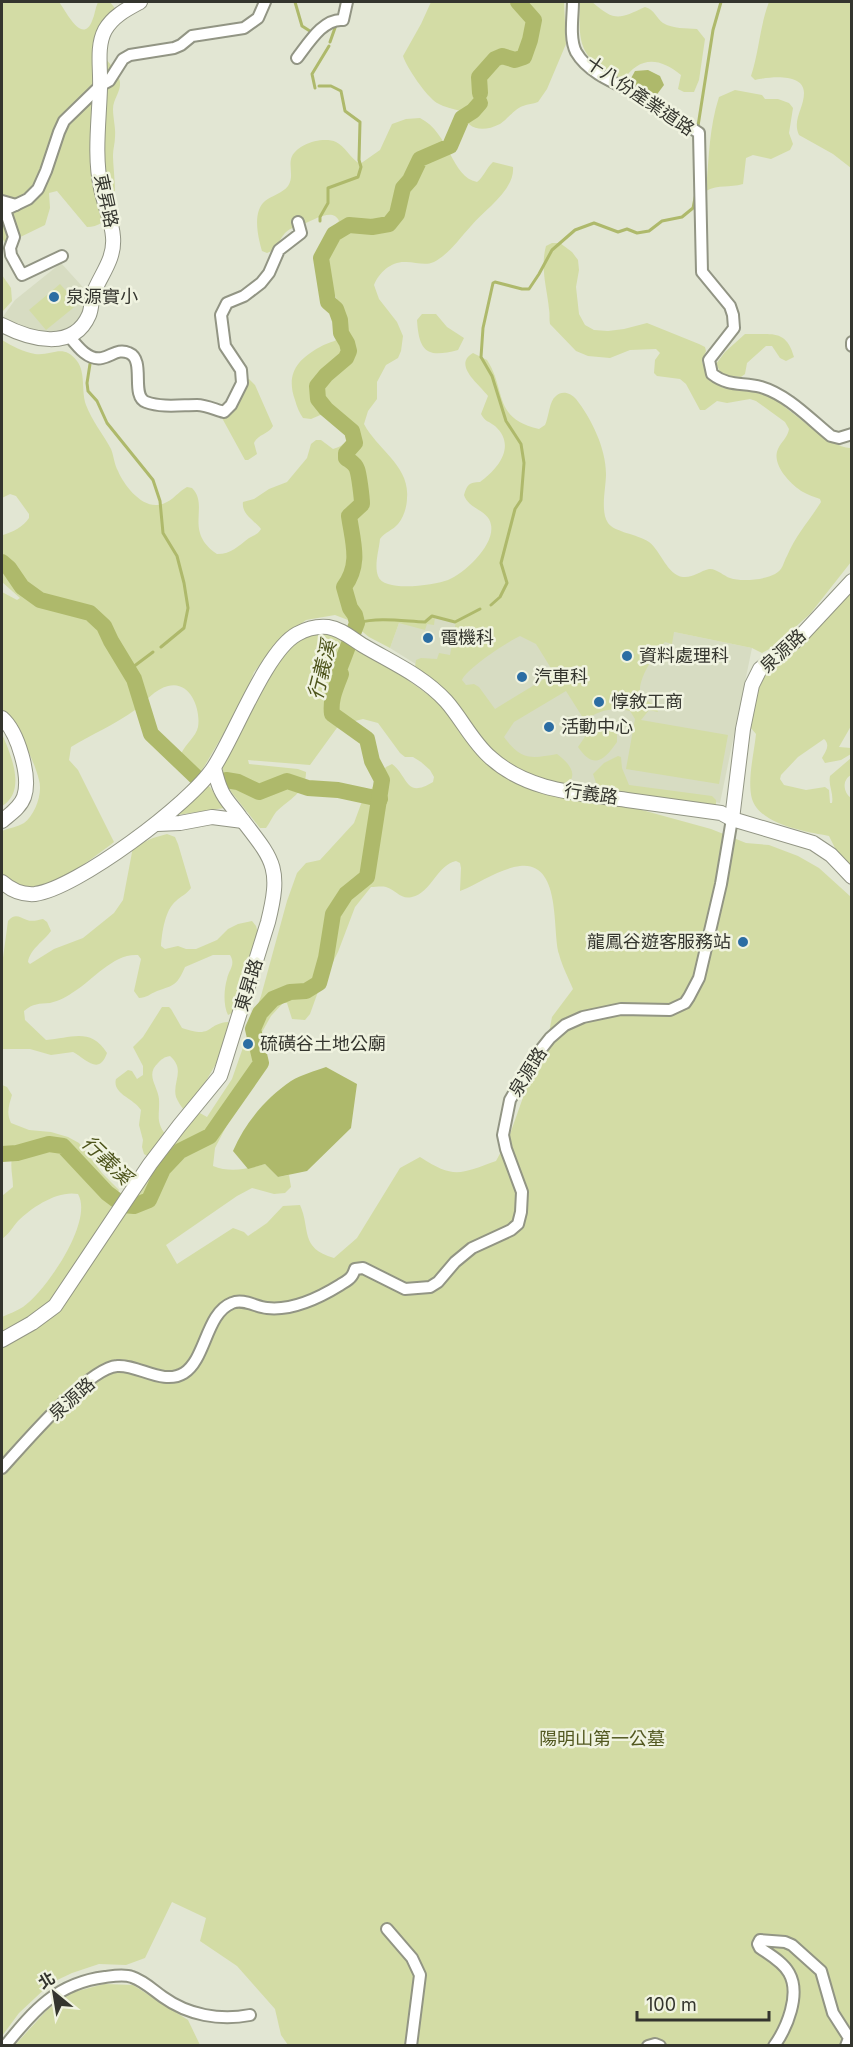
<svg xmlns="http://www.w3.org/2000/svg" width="853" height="2047" viewBox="0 0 853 2047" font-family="Inter,'Noto Sans TC',sans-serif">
<rect width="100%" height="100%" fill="#e2e6d3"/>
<g fill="#d7dcc2">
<polygon points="61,263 89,294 86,310 74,326 66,331 44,334 17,325 2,318 15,300"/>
<polygon points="408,598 674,632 752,648 720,803 527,774 435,676 390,648"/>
</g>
<g fill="#d3dca5" fill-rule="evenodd">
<path d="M2,2H59C65,9 82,46 92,21C95,15 95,8 98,2H110L114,7L115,12L99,53C107,60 119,72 120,82C121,92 113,99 113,109C113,118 116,129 115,137C115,143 113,149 113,155C113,170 118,198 112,211C107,221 98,227 87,227L57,191L49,193L50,208L45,225L6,244L2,238Z"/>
<path d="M431,2H564L566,44L547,89L538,102C533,104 528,104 523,106C514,109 508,119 500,124C482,133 467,130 461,111C453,109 444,107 437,103C426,96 407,68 403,56L421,24Z"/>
<path d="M580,2H592C615,22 619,19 645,7C655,10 656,18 663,23C673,29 686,28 697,29L705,39L699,80L694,92H684L678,89L681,75C659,57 639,56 623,81C581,57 578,50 580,2Z"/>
<path d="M769,2H851V168L833,154L799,135C792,120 804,108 804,93C804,72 768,77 755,80L751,76C759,52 760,25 769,2Z"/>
<path d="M735,90L762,95L765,99H778L789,103L793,108L789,133L793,144L790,150L771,159L753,155L746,158L743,184C729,188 719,184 706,191C709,158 709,128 719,97Z"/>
<path d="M420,118C450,133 451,177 477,182C484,177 486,168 493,162L513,167C515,190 484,210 471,226C459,239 450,253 434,262C425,266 416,262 406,262C392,261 379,272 374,285L379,299L397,322L403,336L401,351L398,358L386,365L377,382V399L368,411L364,424C377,449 410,466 407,498C407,506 404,517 398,524C393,530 385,532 380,539C379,550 374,565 378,576C384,593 434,585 448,580C465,573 495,545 491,525C489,510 468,509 464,495C467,485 469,482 480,482C498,469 517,446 495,426C489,421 485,422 481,414L488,396C480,385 452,365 473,353L487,360C507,391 492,418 539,429L545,425C549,417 549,401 556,396C562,390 571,393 576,399C591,418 606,448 606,474C606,488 600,511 608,523C614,532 637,534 649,542C661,551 667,575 683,577C693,578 700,571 709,569C716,568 724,576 730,578C741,582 764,580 775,574C783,570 783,563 787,556C796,535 809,521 821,502L820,499C815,497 808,495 803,492C790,484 771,464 778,449C781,442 788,437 789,429L785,422L756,401L750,399L727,403L717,401L705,410H700L686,384L680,379L657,376L654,373L655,360L660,353L656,349L630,350L610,358L588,356L576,351L550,324C549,318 550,314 549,309C547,288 540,268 546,246L552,243H560L572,252L578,260L579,270L576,287L579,314L585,325L594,330L608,331L624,329L647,323L699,344L705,347L706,351L702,362C720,405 736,380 768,394C786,406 833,450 851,448V562L810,614L773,647L762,653L752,648L674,632L672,644L665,642C657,650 633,685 642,696C647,703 656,703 658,712L649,710L641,720L728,735L719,784L626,769L635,719L630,711C613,707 598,710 585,721L566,691L514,722L504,737C521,760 530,759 557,754C568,762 580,775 566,785L523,777L487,747L415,667L416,660L421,658L437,659L439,653L450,655L456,621L435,617L434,625L427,624L425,630L399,623L390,648L369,637L348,620L335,615L306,620L281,639L254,672L242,702L201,772L198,773L185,760L181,754C185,744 196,737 198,727C201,709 190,680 168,686C155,689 145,702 135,710C116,724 92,734 71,747L69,760L78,770L114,842C97,855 56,887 35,890C22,891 11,883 2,875V831C8,828 18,827 24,823C35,815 43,793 39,780C34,759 16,724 2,709V592L17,600L20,598L2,582V533L3,535C13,532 23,527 29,518V514L16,496L10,494L2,498V340C12,346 23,352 35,354C53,356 63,343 77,361C86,373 81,391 86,405C92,421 103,434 111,449C114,456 114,464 118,471C124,485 140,506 157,505C171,504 176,493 187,487L192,488C210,506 183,531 217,554C232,554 238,546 249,538C255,535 258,534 261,529C255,521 241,514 243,502L254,499L269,489L287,482L307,458L311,444L316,440H321L333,449C341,447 348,442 349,433L332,410L311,419L303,418C299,412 297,407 295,400C286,375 296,360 320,347C330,341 341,342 346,329C341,286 298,260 339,221C333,208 316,219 306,223C299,226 291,227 285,233C278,241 278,250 267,253L262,251C258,237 252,212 265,201C271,196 283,193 288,186C294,177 289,168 291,159C295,144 323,136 336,142C345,146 351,159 360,164L380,150L392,124L406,119ZM520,636L536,644L554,673L495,709L479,687L474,684L466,685L462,680C466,669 507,642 520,636Z"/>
<polygon points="2,275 11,288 12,301 2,312"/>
<polygon points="60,284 78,304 46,330 29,310"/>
<path d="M422,314H436L447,327L464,338L458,350C428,358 419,353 417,320Z"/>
<path d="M745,334C771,335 786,328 794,357L786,361L780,358L772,346H766L747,363L745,374L741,377L722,375L716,364L725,352Z"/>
<path d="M249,379L255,385L273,426C269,434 258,434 254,443L257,454L248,460H245L222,418L246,381Z"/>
<path d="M851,587V726L839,747L851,748V754L841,760L825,763L822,758C825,752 831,745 824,739L798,757L781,775L780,779L784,785L806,790L825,787L829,790L830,803H832C834,794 828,785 830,776L851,758V775C842,780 843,792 851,798V869L836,850L829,836C807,832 760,825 752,799C747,780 754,754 756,734L750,727L757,685L766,670Z"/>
<path d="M331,629L394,670L441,704L519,783L631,807L711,829L746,843L769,845L798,856L819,868L851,897V2045H288L281,2035L275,2009L237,1966L200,1941L206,1918L172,1902L145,1958L126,1965L99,1964L72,1973L51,1983L19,2013L2,2036V1344L32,1328L84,1271L170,1146L198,1112L207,1117L232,1079L261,996L287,901L297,873L306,863L320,860L354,823L361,804L386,767L392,764C409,777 405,799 433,782L434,777L430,770L421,762L413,757H405L400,753L378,723L363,719L339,725L310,765L248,760L249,764L298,769L306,772C306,793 289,799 276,812C272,817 270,823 266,828H260L224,783L222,761L283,650L299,638ZM456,861L460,863L461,868L460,891C480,883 498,869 520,866C562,861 552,931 559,954C562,966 568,977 573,989L552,1017L545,1053L527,1086L509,1137L496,1161C460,1174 454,1179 420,1157L400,1168L357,1238L334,1258C299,1248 311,1229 300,1205L283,1206L267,1223L248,1236L244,1232L233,1228L177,1264L166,1245L237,1196L252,1188L274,1194L285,1193L291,1187L289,1175L278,1177L265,1164C248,1169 230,1173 213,1166L215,1148L242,1096L263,1070L266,1052L262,1032L271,1016L283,1003H287L292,1019L305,1020L310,1014L319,989L338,952L355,907L371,887C375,887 382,886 386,887C396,890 401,900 412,897C431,893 437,865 456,861Z"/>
<path d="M602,721L614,725L617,729V742C603,762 593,769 578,747C585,737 591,726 602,721Z"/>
<path d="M2,734C11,755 27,791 2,806Z"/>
<polygon points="618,756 621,757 622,768 629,785 712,796 716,800 716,809 598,789 593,774 604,763"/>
<polygon points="208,786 210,787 224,808 177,815"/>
<path d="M167,834L175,837L178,844L191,888C187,894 181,896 176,901C165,910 162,932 161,946L165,949L178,946L186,949H196L217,940L228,929L238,924L252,921L256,926L258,933L236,1011L228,1015C223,1005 224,989 227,979C229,969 236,965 230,955H213L185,967C177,985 175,985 157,991C150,994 146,998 139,998L134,991L141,959L138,955C114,953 94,979 75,991C68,996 59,1001 50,1003C39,1004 33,1003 24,1011L25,1020L46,1040C71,1038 91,1027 107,1053C99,1076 86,1059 73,1052L51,1055L30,1049H2V965L8,921C15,913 19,917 27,920C32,922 38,920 43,919L47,922L51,931C44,941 30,949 28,962L30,964L54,949L83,938L114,913L123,900L133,847L153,838Z"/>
<path d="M162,1007H169L171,1009L182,1028C214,1039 205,1024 228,1022L229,1027L217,1062L199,1093L184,1110C181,1106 178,1102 176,1097C172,1082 186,1070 170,1056C164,1057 162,1059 158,1063C145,1075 158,1086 159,1099C160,1115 155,1121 166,1135L149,1157L144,1154L142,1147L143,1140L139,1125L141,1110C133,1098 112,1094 116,1079L128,1070L132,1071L137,1079L143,1075V1066L133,1047L143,1037Z"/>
<path d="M2,1085L7,1087L12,1095C9,1105 6,1113 11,1123L29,1130L51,1132L68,1137L79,1143L102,1173L119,1190L101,1229L51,1304L2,1335V1317C8,1314 17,1311 23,1307C46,1291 94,1221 78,1194C58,1190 32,1207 18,1221C12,1228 9,1234 2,1239V1196L13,1187C13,1177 10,1168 12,1157L2,1159Z"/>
<polygon points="104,1984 133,1985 188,2020 200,2045 15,2045 47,2010 70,1993"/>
</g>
<g fill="#aeb96b">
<polygon points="648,70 660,76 664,85 655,97 629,82 635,71"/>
<path d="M326,1067L357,1084L351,1128L307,1171L278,1177L265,1164L248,1169L233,1151C245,1123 265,1099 291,1081C301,1075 315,1071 326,1067Z"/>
</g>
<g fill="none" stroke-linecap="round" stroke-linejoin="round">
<g stroke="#aeb96b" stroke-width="3">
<polyline points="295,2 302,26 313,33 314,32"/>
<polyline points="330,42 336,25"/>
<polyline points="319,86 331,86 341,91 345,111 360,122 359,160 361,167 358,177 328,188 328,203 320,217 320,221"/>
<polyline points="315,88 312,74 329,46"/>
<polyline points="655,97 667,105"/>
<polyline points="695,124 698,126 713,30 721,2"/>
<polyline points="90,364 87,383 88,391 97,401 107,423 153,480 160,501 163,533 177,556 184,583 188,608 184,628 161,647"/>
<polyline points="491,605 500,597 507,583 501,563 515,509 521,500 524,463 521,444 506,421 492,376 481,357 483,328 493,283 495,282 522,289 529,289 539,274 552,250 575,230 594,223 618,232 627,229 637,233 649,231 662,221 682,217 693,208 696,193"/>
<path d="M357,623C379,617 402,621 425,622L432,616L455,622L480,609"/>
<polyline points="129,670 153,652"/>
</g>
<g stroke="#aeb96b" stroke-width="16">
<polyline points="480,93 479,77 495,59 502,56 515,60 524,57 530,40 534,20 518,2"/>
<polyline points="2,562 9,568 22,587 40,600 90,613 104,626 111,641 134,679 151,734 196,777"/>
<polyline points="226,780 238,782 259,792 287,781 308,788 338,790 380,799"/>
<path d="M2,1154L17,1153L49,1144L63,1146L107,1193L123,1205L134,1206L149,1200L163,1169L180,1151L210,1136L261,1063L253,1029L260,1013L273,999L290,992L306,991L319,983L326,958L333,914L346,894L367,877L382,780L372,761L367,739L332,714C330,699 336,688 341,674L339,670L357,623L355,615L350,608L344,587C361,564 353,543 349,516L362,504C362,498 359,474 357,469C355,463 350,461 346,458V453L355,443L352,431L326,409L318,399L317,386L326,375L346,358L349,351L347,343L341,333L340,320L336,309L328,302L321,258L334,234L349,225L372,227L389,224L397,214L403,188L410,180L420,159L450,146L462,118L473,111L480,103"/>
</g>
<defs>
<g id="minor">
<path d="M573,2C573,16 569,38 576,52C591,78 628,87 653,102C668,111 683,123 699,133L702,272L730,306L733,315L734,328L709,360L712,374C729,387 742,382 761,387C788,395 810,419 831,436L839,438L852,434"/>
<path d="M297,58C308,44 323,18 343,20L347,2"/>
<polyline points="2,201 16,205"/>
<polyline points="62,256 22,275 11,255 10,248 14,237 5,210 28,199 38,189 46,171 59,132 64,121 100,86 109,81 123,59 130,55 174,48 181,45 192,36 244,28 258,18 265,2"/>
<path d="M69,336C77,346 88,361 102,358C112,356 118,348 129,353C146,360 130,396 146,402C162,408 181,405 197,405C206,405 216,410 224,412L231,405L242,383L241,370L225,346L221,315L227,303L244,296L261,283L269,273L279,250L301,233L298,222"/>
<polyline points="852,342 852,346"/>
<path d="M2,1468C23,1445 88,1368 117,1366C138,1364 163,1386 184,1373C206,1359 206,1313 232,1303C243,1298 256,1307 267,1308C293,1311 319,1298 340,1285C343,1283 349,1280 351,1277C353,1275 354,1272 355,1269L363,1268L405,1289L430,1287L438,1282L455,1262L472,1248L511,1230L518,1224L521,1212L522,1192L506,1149L503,1135L510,1100L535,1057L550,1038L565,1025L583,1017L621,1009L670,1010L685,1003L689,997L699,978L721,884L732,819"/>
<polyline points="387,1929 412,1958 420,1975 411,2046"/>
<path d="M5,2046C34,2010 57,1983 105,1977C113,1976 124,1974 132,1977C144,1981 153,1990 163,1997C188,2015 220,2021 250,2015"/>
<polyline points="648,2046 655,2044 660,2046"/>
<path d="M774,2046C787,2028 801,1994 789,1973C783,1962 770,1955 760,1948L758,1944L760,1940L785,1942L792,1945L821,1971L833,2013L849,2038L846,2046"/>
</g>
<g id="tertiary">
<path d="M2,325C29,339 73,352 89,315C92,308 91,299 94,292C101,274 115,259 113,237C112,221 104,204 101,188C94,156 99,121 100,88C101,69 96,47 105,30C113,16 127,9 140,2"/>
<path d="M2,718C18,732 31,777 24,797C20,808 10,814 2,821"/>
<polyline points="732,819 743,729 752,685 760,669 799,638 852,581"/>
<polyline points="157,824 180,823 212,817 243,821"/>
<path d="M2,882C11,890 22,895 35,894C76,889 191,803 214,767C235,735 266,651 297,634C306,629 318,626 328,627C342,629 352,639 364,646C393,663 423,676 446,701C462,719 473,743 491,758C529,792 579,793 627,800C658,804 690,809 721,813L732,819L813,843L831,855L852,877"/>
<path d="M2,1340L32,1323L55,1306L150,1164L179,1126L220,1076L222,1070L268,922C282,866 273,860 240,817C234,808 225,800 221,790C218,784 216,776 214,768"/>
</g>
</defs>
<use href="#minor" stroke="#929584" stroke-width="14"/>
<use href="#tertiary" stroke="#929584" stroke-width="16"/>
<use href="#minor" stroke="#fff" stroke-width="10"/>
<use href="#tertiary" stroke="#fff" stroke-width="14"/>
</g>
<g fill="#2b6da3" stroke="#f0f3e0" stroke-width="2">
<circle cx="54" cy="297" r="6"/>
<circle cx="428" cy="638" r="6"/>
<circle cx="627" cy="656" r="6"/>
<circle cx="522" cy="677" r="6"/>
<circle cx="599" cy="702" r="6"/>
<circle cx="549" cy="727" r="6"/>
<circle cx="743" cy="942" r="6"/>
<circle cx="248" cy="1044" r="6"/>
</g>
<g text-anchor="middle" stroke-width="5" stroke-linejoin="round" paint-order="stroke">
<g font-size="18" fill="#34352e" stroke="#f0f3e0">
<text transform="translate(640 96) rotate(34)" y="6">十八份產業道路</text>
<text transform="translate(106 201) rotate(78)" y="6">東昇路</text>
<text transform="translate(783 651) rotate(-43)" y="6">泉源路</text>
<text transform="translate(591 794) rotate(8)" y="6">行義路</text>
<text transform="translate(249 985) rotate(-73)" y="6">東昇路</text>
<text transform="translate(528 1072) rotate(-58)" y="6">泉源路</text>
<text transform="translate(72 1399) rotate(-42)" y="6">泉源路</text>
</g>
<g font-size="18" fill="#34352e" stroke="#f0f3e0" text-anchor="start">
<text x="66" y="303">泉源實小</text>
<text x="440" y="644">電機科</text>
<text x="639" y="662">資料處理科</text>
<text x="534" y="683">汽車科</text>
<text x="611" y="708">惇敘工商</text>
<text x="561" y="733">活動中心</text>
<text x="731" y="948" text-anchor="end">龍鳳谷遊客服務站</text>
<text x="260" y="1050">硫磺谷土地公廟</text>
</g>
<g font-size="18" fill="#525820" stroke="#f0f3e0">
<text x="602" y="1745">陽明山第一公墓</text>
</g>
<g font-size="20" font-style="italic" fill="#4d541b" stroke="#f0f3e0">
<text transform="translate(322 670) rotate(-76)" y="7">行義溪</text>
<text transform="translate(107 1160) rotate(44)" y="7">行義溪</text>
</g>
</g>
<rect width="853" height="2047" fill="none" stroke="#34352e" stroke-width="6"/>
<g transform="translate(54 1993) rotate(330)" stroke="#f0f3e0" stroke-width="4.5" paint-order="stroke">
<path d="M0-4.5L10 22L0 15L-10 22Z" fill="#34352e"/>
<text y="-9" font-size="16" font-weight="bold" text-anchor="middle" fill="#34352e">北</text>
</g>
<path d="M637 2011v9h132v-9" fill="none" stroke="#34352e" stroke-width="3"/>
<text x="646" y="2011" font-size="18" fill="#34352e" stroke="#f0f3e0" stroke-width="4.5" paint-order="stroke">100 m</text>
</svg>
